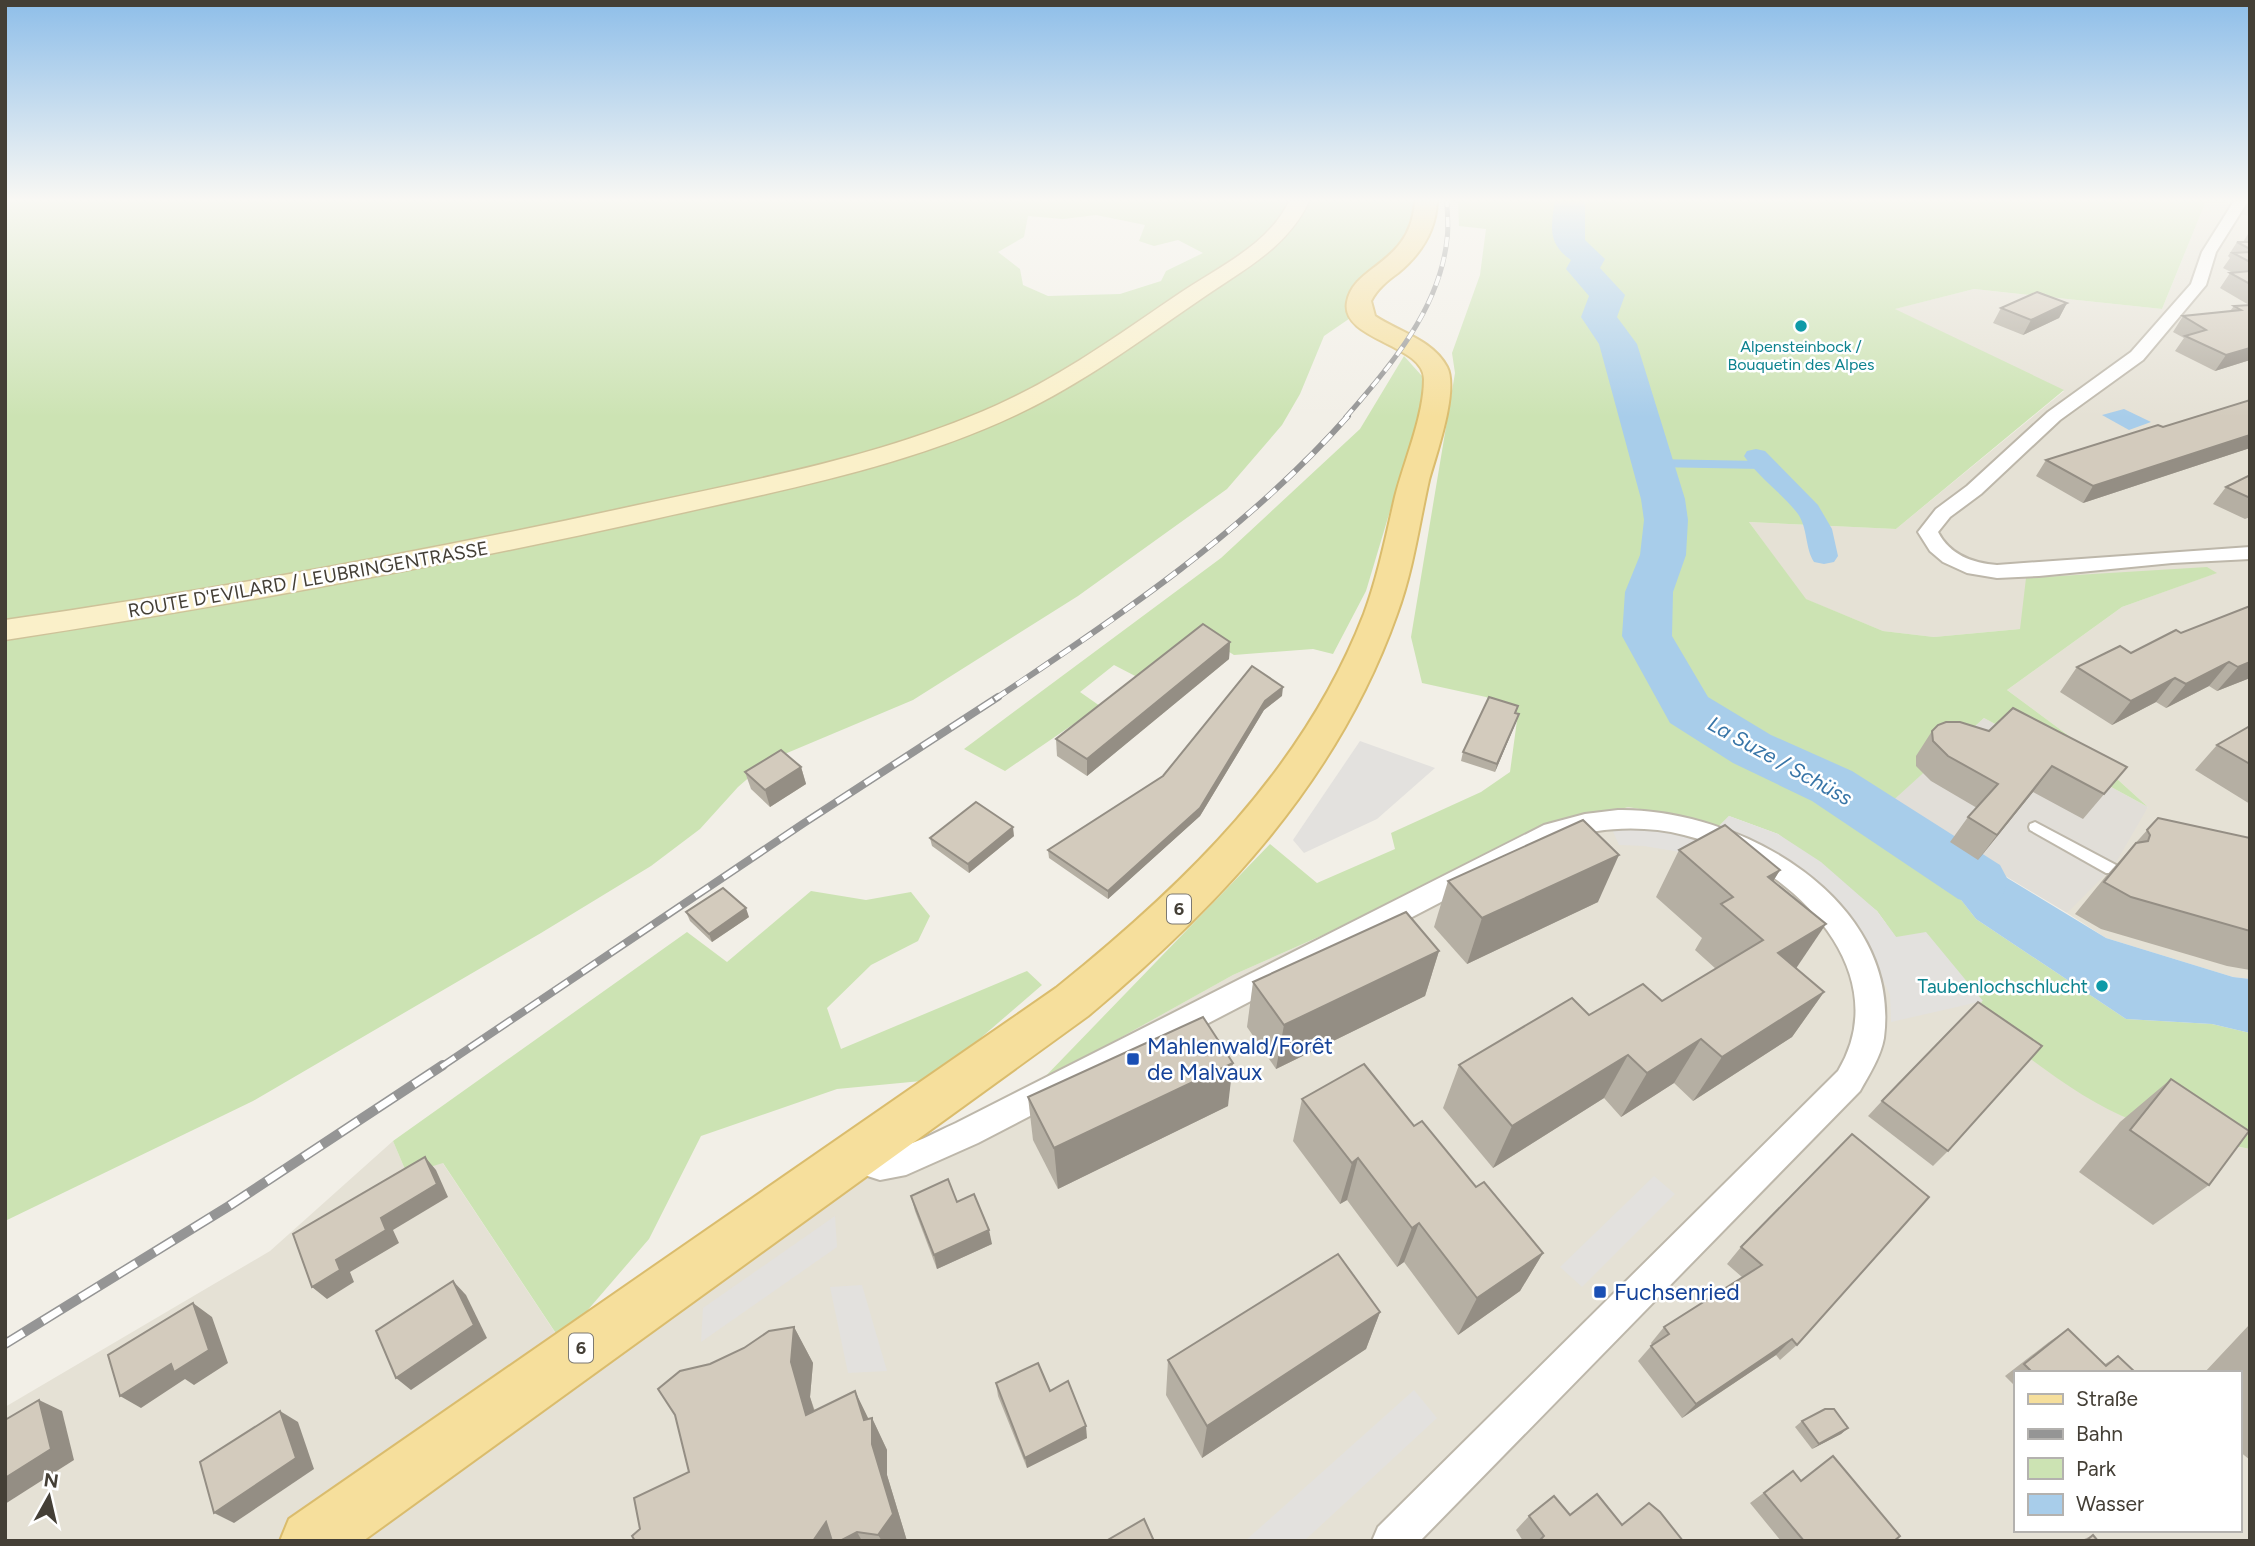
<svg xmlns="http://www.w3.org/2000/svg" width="2255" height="1546" viewBox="0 0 2255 1546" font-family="Figtree,sans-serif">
<rect width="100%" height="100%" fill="#f2efe7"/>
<g fill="#e5e1d5" fill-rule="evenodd">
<polygon points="2206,201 2225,201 2250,214 2250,979 2233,977 2106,938 2067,913 2148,807 2073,739 2007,690 2122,607 2216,573 2020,629 1934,637 1883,631 1805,599 1749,522 1896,529 2064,391 1894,309 1974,289 2162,309"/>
<path d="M1628,807L1687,817L1719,826L1729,816L2202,1140L2250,1149V1541H5V1407L270,1251L393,1141L407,1174L442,1162L560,1340L837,1195L1233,975L1571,825ZM2015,1373H2239V1530H2015Z"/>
</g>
<polygon fill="#e1ded8" points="1984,718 2148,807 2114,866 2067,913 1887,805"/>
<g fill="#cce3b3" fill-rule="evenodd">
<path d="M5,201H1426V205L1359,312L1324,336L1300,394L1282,425L1227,489L1078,596L913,700L768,761L738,787L700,829L651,866L541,933L253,1101L5,1221ZM1096,215L1145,225L1139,241L1154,246L1178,240L1203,253L1166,271L1161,281L1120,294L1048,296L1023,285L1020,269L998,252L1024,237L1028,216L1063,219Z"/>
<path d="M1458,201H2206L2162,309L1974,289L1895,309L2064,390L1896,529L1749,522L1806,599L1883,631L1934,637L2020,629L2026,578L2207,567L2217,573L2122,607L2007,690L2073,739L2148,807L1984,718L1888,805L1976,919L2126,1019L2212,1024L2250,1033V1149C2211,1141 2171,1134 2134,1121C2079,1100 2024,1053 1976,1018L1982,1001L1896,937L1877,911L1778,834L1729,816L1719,826L1687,817L1628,807L1571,825L1233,975L1039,1083L1270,844L1317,883L1395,849L1391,833L1481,792L1510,772L1518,713L1486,697L1422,683L1411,637L1455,373L1452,353L1480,275L1486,229L1459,226Z"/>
<polygon points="1404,356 1422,376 1425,394 1366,591 1333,654 1313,649 1234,655 1199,633 1139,678 1114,665 1080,692 1100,706 1005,771 964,749 1221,558 1360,429"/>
<polygon points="811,891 866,900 911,892 930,916 918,941 871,965 827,1008 841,1049 1027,971 1042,985 932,1080 837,1089 701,1136 649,1239 561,1341 443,1163 407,1174 393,1141 687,932 727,962"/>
</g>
<g fill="#e3e1de">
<polygon points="1360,741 1435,768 1377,819 1304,853 1293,840"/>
<polygon points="1729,816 1778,834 1821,862 1877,911 1896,937 1926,932 1983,1001 1891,1022 1890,995 1866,944 1760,846 1719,826"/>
<polygon points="1611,827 1661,829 1709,841 1686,853 1644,846 1619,845"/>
<polygon points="1654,1176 1675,1194 1582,1287 1560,1267"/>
<polygon points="835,1216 837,1247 701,1342 703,1308"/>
<polygon points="862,1285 887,1371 848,1373 830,1287"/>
<polygon points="1414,1390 1437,1418 1304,1541 1245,1541"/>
</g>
<g fill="#a8cdea">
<polygon points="2124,409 2151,422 2129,430 2102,415"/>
<polygon points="1887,805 2106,938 2233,977 2250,979 2250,1033 2212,1024 2126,1019 1976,919"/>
</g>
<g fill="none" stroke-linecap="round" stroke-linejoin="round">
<polyline stroke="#a8cdea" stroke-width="8" points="1652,463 1762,465"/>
<path fill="#a8cdea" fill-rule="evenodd" d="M1756,449L1765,451L1818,505L1832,529L1838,556L1834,562L1824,564L1814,562C1805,548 1808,529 1798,514C1782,493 1759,478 1744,456L1747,451Z"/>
<path fill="#a8cdea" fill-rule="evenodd" d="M1555,201H1585V240L1605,259L1600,268L1625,295L1617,317L1637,344L1685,499L1688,520L1686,555L1673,592L1672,636L1708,697L1771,735L1852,771L2000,865L2009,882L2000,899L1979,906L1958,899L1812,801L1733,763L1670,723L1622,636L1625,592L1640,555L1644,520L1641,499L1599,344L1581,317L1589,296L1566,269L1571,260C1547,244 1551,226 1555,201Z"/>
<polyline stroke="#cfccc4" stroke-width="24" stroke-dasharray="24 12" stroke-linecap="butt" points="2237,201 2250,204"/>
<defs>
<polygon id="lane" points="2035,822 2116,865 2118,869 2116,873 2106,873 2030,830 2029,827 2030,824"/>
<g id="street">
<path d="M2234,201H2248L2216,252L2206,285L2143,360L2060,420L1981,494L1950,517L1938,532C1950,555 1972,563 1997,565L2250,547V559L2172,563L2039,576L1997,578L1967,573L1943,562L1930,551L1918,532L1936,509L1967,486L2048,412L2131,352L2191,284L2202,252Z"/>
<path d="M1618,810C1738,808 1902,898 1884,1038C1881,1056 1869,1075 1860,1091L1420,1541H1372L1378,1527L1838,1071C1901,966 1781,858 1684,835C1644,825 1600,827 1562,839L978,1143L906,1175L880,1180L843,1168L838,1157L843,1146C861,1139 864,1150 881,1150C906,1150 933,1133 956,1123L1544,825L1585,814Z"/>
</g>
<path id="secondary" d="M1289,201H1309C1288,248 1241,271 1201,299C1141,340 1082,384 1016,415C901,469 773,492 650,520C437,567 222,607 5,640V620C218,589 428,551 638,505C759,479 883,456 997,405C1062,376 1121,333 1180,293C1218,267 1269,245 1289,201Z"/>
<path id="primary" d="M1415,201H1437C1436,231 1421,254 1398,273C1387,281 1377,289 1371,301L1375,316C1399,332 1433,340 1447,367C1459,390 1436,455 1429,480C1419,525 1413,571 1397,614C1338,781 1221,904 1088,1016L363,1541H280L289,1519L1056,988C1184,885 1303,771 1364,614C1378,576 1386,536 1395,497C1404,461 1424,416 1424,379C1424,344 1340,340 1347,302C1354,264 1411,265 1415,201Z"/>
</defs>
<use href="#lane" stroke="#bdb7aa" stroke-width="4"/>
<use href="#street" stroke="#bdb7aa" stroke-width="4"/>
<use href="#secondary" stroke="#cec299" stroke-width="3"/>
<use href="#primary" stroke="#dabc6d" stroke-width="4"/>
<use href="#lane" fill="#fff" fill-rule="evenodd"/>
<use href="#street" fill="#fff" fill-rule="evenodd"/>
<use href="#secondary" fill="#faf0c9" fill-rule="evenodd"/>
<use href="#primary" fill="#f6df9c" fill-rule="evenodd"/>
<defs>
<path id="rail-far3" d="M1346,417C1390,367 1440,308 1447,239C1449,227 1447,213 1447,201"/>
<path id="rail-far2" d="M995,699C1120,616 1248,529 1348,416"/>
<polyline id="rail-far1" points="441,1067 804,823 998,697"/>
<polyline id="rail" points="5,1344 229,1206 443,1065"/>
</defs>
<use href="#rail-far3" stroke="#959595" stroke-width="5"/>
<use href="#rail-far2" stroke="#959595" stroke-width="6"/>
<use href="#rail-far1" stroke="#959595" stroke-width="8"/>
<use href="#rail" stroke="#959595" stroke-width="10"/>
<use href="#rail-far3" stroke="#fff" stroke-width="3.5" stroke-dasharray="10" stroke-linecap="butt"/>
<use href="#rail-far2" stroke="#fff" stroke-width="4.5" stroke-dasharray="13" stroke-linecap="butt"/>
<use href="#rail-far1" stroke="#fff" stroke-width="5" stroke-dasharray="17" stroke-linecap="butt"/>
<use href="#rail" stroke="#fff" stroke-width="7" stroke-dasharray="22" stroke-linecap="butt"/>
</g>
<g fill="#b5afa3">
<polygon points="2248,234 2250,234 2250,360 2215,371 2175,351 2184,338 2173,332 2183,316 2230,311 2234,306 2249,305 2220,288 2230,273 2233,273 2223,268 2230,258 2228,256 2237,242 2243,242"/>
<polygon points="2067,303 2059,318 2023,335 1993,323 2001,308"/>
<polygon points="2250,400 2250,448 2083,503 2036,476 2046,460 2163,427"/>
<polygon points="2250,475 2250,517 2245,519 2213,504 2226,487"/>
<polygon points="2250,606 2250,678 2217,691 2209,686 2166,708 2156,702 2112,725 2060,692 2077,667 2131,653"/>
<polygon points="1230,642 1229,659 1087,776 1057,756 1056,739"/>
<polygon points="1282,696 1264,710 1200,816 1108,899 1049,858 1048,850 1163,776"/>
<polygon points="1518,706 1516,713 1519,714 1516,722 1495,772 1461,761 1463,752"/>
<polygon points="1960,722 2106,792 2083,819 2033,792 1978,860 1950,842 1968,817 1977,808 1931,781 1916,766 1916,756 1932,731"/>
<polygon points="2250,726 2250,804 2195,770 2217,745"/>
<polygon points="801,767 806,784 770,807 751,789 745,772"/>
<polygon points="2158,818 2250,838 2250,970 2227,966 2101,929 2075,914 2106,876"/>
<polygon points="1014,836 969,873 932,846 930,838"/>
<polygon points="1679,850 1780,870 1773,881 1796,968 1824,992 1792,1037 1693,1101 1674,1083 1621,1117 1604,1098 1493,1168 1443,1108 1459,1065 1589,1015 1662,1001 1716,969 1695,950 1702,938 1656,897"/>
<polygon points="1448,881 1598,902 1467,964 1434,927"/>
<polygon points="686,912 749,917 712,942 690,921"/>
<polygon points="1439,951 1425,996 1276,1069 1247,1027 1253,982"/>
<polygon points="2171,1079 2209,1185 2153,1225 2079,1172 2120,1122"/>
<polygon points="1028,1097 1228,1106 1058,1189 1033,1140"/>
<polygon points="1302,1099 1414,1126 1543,1253 1520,1291 1458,1335 1404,1262 1397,1267 1347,1200 1340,1204 1293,1141"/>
<polygon points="1882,1101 1948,1151 1933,1166 1868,1116"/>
<polygon points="1852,1134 1797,1345 1780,1360 1776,1355 1682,1418 1638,1361 1652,1345 1651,1343 1664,1327 1742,1277 1727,1264 1741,1247"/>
<polygon points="911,1196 957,1202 992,1244 937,1269 915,1211"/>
<polygon points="1380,1312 1366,1349 1202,1458 1166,1395 1168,1360"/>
<polygon points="2250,1324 2250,1460 2239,1451 2239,1373 2204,1373"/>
<polygon points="794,1327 813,1363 810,1397 815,1411 868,1419 872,1418 887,1450 887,1475 907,1541 635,1541 640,1529 689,1472 710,1364"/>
<polygon points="2068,1329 2105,1364 2118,1356 2136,1373 2015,1373 2015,1386 2005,1376 2049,1342"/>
<polygon points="996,1383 1050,1391 1087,1438 1027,1468 998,1396"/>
<polygon points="1802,1421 1848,1428 1841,1434 1812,1449 1795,1427"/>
<polygon points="1793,1471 1801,1480 1894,1541 1781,1541 1750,1503"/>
<polygon points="1570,1515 1622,1525 1683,1541 1523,1541 1516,1530 1529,1516"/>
<polygon points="2093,1535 2098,1541 2080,1541"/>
</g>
<g fill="#948e84">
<polygon points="2067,303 2059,318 2023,335 2031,320"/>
<polygon points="2250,348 2250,360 2215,371 2226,355"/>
<polygon points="2250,435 2250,448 2083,503 2093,486"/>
<polygon points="1230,642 1229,659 1087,776 1087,759"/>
<polygon points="2229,662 2209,686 2166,708 2186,684"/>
<polygon points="2250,662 2250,678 2217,691 2238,667"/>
<polygon points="2175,678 2156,702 2112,725 2131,701"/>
<polygon points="1283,687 1282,696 1264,710 1200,816 1108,899 1108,891 1265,701"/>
<polygon points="1519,714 1516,722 1495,772 1497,764"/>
<polygon points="2052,766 2033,792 1978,860 1997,835"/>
<polygon points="801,767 806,784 770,807 765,790"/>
<polygon points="1013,827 1014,836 969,873 968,864"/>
<polygon points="1619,855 1598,902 1467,964 1482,918"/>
<polygon points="1780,870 1752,916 1768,877"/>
<polygon points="746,908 749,917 712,942 709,934"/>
<polygon points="1826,924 1795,970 1778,953"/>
<polygon points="1439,951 1425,996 1276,1069 1284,1025"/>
<polygon points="1824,992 1792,1037 1693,1101 1722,1057"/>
<polygon points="1701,1039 1674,1083 1621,1117 1647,1073"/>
<polygon points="1628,1055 1604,1098 1493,1168 1512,1126"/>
<polygon points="1233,1063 1228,1106 1058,1189 1054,1148"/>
<polygon points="425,1157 436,1170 448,1197 393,1230 399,1243 350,1272 354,1282 327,1299 312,1287 336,1260 381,1218"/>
<polygon points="1358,1158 1347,1200 1340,1204 1352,1163"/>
<polygon points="1419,1223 1404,1262 1397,1267 1412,1228"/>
<polygon points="989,1230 992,1244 937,1269 934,1255"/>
<polygon points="1543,1253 1520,1291 1458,1335 1477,1298"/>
<polygon points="453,1281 466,1295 487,1338 411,1390 396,1378"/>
<polygon points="193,1303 212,1317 228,1363 194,1385 185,1379 141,1408 120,1396"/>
<polygon points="1380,1312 1366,1349 1202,1458 1207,1426"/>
<polygon points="794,1327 813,1363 810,1397 825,1447 806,1415 791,1362"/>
<polygon points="1792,1339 1776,1355 1682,1418 1696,1404"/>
<polygon points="855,1391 871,1424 872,1418 887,1450 887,1475 907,1541 882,1541 878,1535 864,1420"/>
<polygon points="39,1400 62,1411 74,1460 5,1504 5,1478"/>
<polygon points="280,1411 298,1422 314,1469 234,1523 214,1513"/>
<polygon points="1086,1426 1087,1438 1027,1468 1025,1458"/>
<polygon points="1848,1428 1841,1434 1812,1449 1819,1444"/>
<polygon points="826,1522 839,1541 813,1541"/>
<polygon points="857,1532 862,1541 840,1541"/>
</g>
<g fill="#d3cbbd" stroke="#948e84" stroke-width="2">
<polygon points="2237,242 2250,242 2250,249"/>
<polygon points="2250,252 2250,262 2233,253"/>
<polygon points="2250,271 2250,284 2230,273"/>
<polygon points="2037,292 2067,303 2031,320 2001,308"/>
<polygon points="2250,305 2250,348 2226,355 2185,336 2206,330 2183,316 2241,310 2234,306"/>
<polygon points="2250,400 2250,435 2093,486 2046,460 2158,425 2163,427"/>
<polygon points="2250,475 2250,498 2226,487"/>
<polygon points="2250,606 2250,662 2238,667 2229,662 2186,684 2175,678 2131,701 2077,667 2120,646 2131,653 2176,630 2181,633"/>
<polygon points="1203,624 1230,642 1087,759 1056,739"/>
<polygon points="1252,666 1283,687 1265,701 1200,808 1108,891 1048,850 1163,776"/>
<polygon points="1489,697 1518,706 1515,713 1519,714 1497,764 1463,752"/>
<polygon points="2013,708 2127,767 2104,794 2052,766 1997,835 1968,817 1998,784 1948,756 1933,741 1932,731 1938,725 1946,722 1960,722 1989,731"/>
<polygon points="2250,726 2250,764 2217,745"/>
<polygon points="781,750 801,767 765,790 745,772"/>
<polygon points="976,802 1013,827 968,864 930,838"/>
<polygon points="2158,818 2250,838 2250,931 2131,897 2104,882 2136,843 2148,841 2150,835 2147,830"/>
<polygon points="1583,820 1619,855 1482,918 1448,881"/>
<polygon points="1725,825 1780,870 1768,877 1826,924 1778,953 1824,992 1722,1057 1701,1039 1647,1073 1628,1055 1512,1126 1459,1065 1572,998 1589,1015 1643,984 1662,1001 1763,940 1721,904 1733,897 1679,850"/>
<polygon points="723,888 746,908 709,934 686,912"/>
<polygon points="1406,912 1439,951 1284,1025 1253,982"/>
<polygon points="1978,1002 2042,1046 1948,1151 1882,1101"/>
<polygon points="1203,1017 1233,1063 1054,1148 1028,1097"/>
<polygon points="1364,1064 1414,1126 1422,1121 1476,1187 1484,1182 1543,1253 1477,1298 1419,1223 1412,1228 1358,1158 1352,1163 1302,1099"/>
<polygon points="2171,1079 2249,1131 2209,1185 2130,1130"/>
<polygon points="1852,1134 1929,1197 1797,1345 1792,1339 1696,1404 1651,1346 1669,1334 1664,1327 1762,1265 1741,1247"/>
<polygon points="425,1157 437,1184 381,1218 386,1230 336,1260 340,1270 312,1287 293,1234"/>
<polygon points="948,1179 957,1202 974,1194 989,1230 934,1255 911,1196"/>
<polygon points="1338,1254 1380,1312 1207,1426 1168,1360"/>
<polygon points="453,1281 474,1325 396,1378 376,1331"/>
<polygon points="193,1303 209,1350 174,1372 171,1364 120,1396 108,1355"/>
<polygon points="794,1327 791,1362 806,1415 855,1391 864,1420 872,1418 872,1444 893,1514 878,1535 857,1532 840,1541 832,1541 826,1522 813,1541 635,1541 632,1536 640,1529 634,1498 689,1472 675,1415 658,1389 680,1371 710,1364 744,1348 769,1331"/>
<polygon points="2068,1329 2106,1366 2118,1356 2136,1373 2033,1373 2024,1364"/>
<polygon points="1038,1363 1050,1391 1068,1381 1086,1426 1025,1458 996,1383"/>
<polygon points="39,1400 51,1449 5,1478 5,1420"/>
<polygon points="1825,1409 1834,1409 1848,1428 1819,1444 1802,1421"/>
<polygon points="280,1411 296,1458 214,1513 200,1462"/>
<polygon points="1833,1456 1900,1536 1894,1541 1804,1541 1764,1493 1793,1471 1801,1481"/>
<polygon points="1597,1494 1622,1525 1649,1503 1660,1512 1683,1541 1539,1541 1544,1536 1529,1516 1554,1496 1570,1515"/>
<polygon points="1144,1519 1154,1541 1106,1541"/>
<polygon points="2093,1535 2098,1541 2086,1541"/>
</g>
<linearGradient id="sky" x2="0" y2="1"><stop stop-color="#8ebee9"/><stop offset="0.48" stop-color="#f9f8f4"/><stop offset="1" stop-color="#f9f8f4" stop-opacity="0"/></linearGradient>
<rect width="2255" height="417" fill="url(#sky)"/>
<g fill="#0f9aa8" stroke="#fff" stroke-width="2.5">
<circle cx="1801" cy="326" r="7"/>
<circle cx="2102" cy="986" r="7"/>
</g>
<g fill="#1a4fb4" stroke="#fff" stroke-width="2.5">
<rect x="1126" y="1052" width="14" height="14" rx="3.5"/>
<rect x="1593" y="1285" width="14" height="14" rx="3.5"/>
</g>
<g text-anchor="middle" stroke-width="5" stroke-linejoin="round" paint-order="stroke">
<g font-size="16" fill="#0d838f" stroke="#fff">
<text x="1801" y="352">Alpensteinbock /<tspan x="1801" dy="18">Bouquetin des Alpes</tspan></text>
</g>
<g fill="#fff" stroke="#7c7972" stroke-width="2">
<rect x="1167" y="894.5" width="24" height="29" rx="5"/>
<rect x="569" y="1333.5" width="24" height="29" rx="5"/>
</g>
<g font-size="18" font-weight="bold" fill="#443f36">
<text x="1179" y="915">6</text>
<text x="581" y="1354">6</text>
</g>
<g font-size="19" fill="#443f36" stroke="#fff">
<text transform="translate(308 579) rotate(-10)" y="7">ROUTE D'EVILARD / LEUBRINGENTRASSE</text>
</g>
<g font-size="19" fill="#0d838f" stroke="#fff" text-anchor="end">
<text x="2088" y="993">Taubenlochschlucht</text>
</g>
<g font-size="21" font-style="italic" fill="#3875a7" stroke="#fff">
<text transform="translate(1780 761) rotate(29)" y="7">La Suze / Schüss</text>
</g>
<g font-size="23" fill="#164399" stroke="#fff" text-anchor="start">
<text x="1147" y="1054">Mahlenwald/Forêt<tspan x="1147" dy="26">de Malvaux</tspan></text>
<text x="1614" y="1300">Fuchsenried</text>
</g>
</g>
<rect width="2255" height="1546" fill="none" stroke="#443f36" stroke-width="14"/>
<rect x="2014" y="1371" width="228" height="161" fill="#ffffff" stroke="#b4b2af" stroke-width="2"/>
<rect x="2028" y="1394" width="35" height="10" fill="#f6df9c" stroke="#b4b2af" stroke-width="2"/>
<text x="2076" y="1406" font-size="21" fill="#443f36">Straße</text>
<rect x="2028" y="1429" width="35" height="10" fill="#959595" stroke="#b4b2af" stroke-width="2"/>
<text x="2076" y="1441" font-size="21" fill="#443f36">Bahn</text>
<rect x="2028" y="1458" width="35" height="21" fill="#cce3b3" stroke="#b4b2af" stroke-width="2"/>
<text x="2076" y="1476" font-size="21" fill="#443f36">Park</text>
<rect x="2028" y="1494" width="35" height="21" fill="#a8cdea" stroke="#b4b2af" stroke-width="2"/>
<text x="2076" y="1511" font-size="21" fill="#443f36">Wasser</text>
<g transform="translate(49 1497) rotate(8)" stroke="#ffffff" stroke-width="5" paint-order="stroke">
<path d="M0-5L12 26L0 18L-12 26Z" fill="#443f36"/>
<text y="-10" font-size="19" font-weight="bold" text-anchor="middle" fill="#443f36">N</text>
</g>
</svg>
